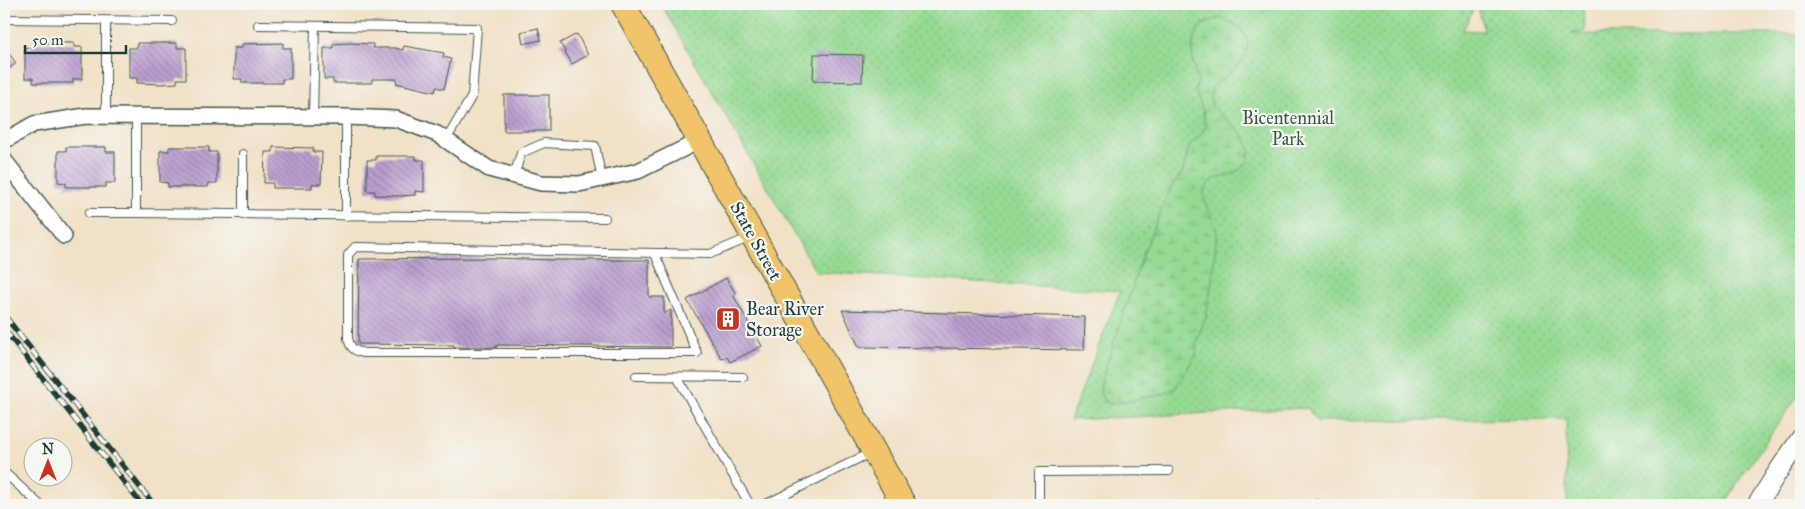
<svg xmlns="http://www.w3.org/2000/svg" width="1805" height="509" viewBox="0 0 1805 509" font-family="'IM FELL Great Primer',serif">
<defs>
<pattern id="grass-dots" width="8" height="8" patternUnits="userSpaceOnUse" patternTransform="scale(1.25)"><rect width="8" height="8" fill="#95da93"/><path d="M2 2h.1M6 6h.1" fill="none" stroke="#80bc7f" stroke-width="1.8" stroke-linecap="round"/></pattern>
<pattern id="wetland-marsh" width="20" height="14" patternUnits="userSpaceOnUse" patternTransform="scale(1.25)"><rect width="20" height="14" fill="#95da93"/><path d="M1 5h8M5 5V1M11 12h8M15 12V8" fill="none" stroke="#80bc7f"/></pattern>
<pattern id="building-back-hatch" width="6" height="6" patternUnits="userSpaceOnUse" patternTransform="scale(1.25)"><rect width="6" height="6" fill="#ba9ecf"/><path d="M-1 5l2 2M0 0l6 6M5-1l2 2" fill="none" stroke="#9782a9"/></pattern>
</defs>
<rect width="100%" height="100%" fill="#f6f6f2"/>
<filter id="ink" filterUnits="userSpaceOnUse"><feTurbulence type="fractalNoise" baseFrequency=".02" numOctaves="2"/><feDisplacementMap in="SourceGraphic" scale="10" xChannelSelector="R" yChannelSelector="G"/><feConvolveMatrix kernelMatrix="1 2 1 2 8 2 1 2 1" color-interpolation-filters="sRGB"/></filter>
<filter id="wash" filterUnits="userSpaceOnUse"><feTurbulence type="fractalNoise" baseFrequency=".0096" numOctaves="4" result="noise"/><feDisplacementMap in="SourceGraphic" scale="20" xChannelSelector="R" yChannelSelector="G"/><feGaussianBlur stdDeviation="1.12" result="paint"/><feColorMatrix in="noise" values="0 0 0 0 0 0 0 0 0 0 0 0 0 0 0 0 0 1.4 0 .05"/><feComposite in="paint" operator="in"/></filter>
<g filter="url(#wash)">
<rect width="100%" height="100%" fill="#f1e1c6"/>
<polygon fill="url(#grass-dots)" stroke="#5a8c64" points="661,4 1476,4 1463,30 1484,31 1477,4 1584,4 1585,31 1571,34 1801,34 1801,391 1738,482 1725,505 1567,505 1566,419 1316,421 1308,408 1070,420 1120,291 816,272"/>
<path fill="url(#wetland-marsh)" stroke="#5a8c64" d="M1222,19C1234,23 1243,26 1247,40C1252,61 1226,74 1212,87L1210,99L1212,107L1237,129L1247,141L1249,151L1248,161L1241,168L1233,174L1212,180L1204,189V199L1217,232L1212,281L1206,317L1197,339L1196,355L1175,388L1164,394L1112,404L1104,401L1100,393L1102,379L1143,254L1170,189L1182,173L1190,145L1203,132L1205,124L1203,111L1195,90L1198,81C1190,63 1187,29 1210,21C1213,19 1218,19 1222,19Z"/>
<g id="blocks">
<g fill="url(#building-back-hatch)">
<polygon points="538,28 541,40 523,44 521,32"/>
<polygon points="577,34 588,55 572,64 560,43"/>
<polygon points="33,43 74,43 74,47 82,47 82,79 73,79 73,83 33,83 33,78 25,78 25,47 33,48"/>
<polygon points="137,43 177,43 177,48 186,48 186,79 177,79 177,83 161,84 137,83 137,78 129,78 129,48 137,48"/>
<polygon points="283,43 283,48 291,48 291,79 282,79 282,83 242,83 242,79 234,79 234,48 242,48 242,44"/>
<polygon points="348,43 373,44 373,48 395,48 403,50 404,46 444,53 443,57 451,59 444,89 436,87 435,92 396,83 397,79 372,79 372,83 333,83 333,79 324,79 324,48 333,48 333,44"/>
<polygon points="4,47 16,63 4,73"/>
<polygon points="814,54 863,55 862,82 813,81"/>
<rect x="504" y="95" width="45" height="36"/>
<polygon points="66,147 106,147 106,152 115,152 115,183 106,183 106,187 66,187 66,183 58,182 58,151 66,151"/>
<polygon points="169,147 209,147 209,152 217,152 217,183 208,183 208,187 168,187 168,183 160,182 160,151 169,151"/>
<polygon points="273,147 313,148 313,152 322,152 321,184 312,184 312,188 273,188 273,183 264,183 265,152 273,152"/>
<polygon points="376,156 416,156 416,160 424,160 424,192 415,191 415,195 400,196 375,195 375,191 367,191 367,160 376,160"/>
<polygon points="496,258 553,260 649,260 649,297 664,297 664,314 671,310 671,347 497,345 497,347 454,347 454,345 358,344 359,259"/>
<polygon points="726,278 736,294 733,295 762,346 730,362 727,357 722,359 687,300"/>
<polygon points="842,310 1085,317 1084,350 859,347"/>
</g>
</g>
</g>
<g filter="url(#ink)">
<use href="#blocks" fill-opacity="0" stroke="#3e564a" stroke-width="1"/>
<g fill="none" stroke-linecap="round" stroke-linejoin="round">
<defs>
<g id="service">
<polyline points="4,19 172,21"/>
<polyline points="106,21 106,116"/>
<polyline points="258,25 477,28 472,96 446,140"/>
<polyline points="136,116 136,213 605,218"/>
<polyline points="313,117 315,26"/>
<polyline points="346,117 346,216"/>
<polyline points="243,154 243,215"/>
<polyline points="514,176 521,153 544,143 595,146 602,179"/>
<polyline points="89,213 136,213"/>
<path d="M655,254L697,353H364C354,351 350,348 348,338V255L355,247L710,254L751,237"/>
<polyline points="636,376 743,377"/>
<polyline points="677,377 750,505"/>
<polyline points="4,472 40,505"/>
<polyline points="764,505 872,452"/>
<polyline points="1036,505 1039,502 1039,472 1169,471"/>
<polyline points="1314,505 1317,504"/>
</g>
<g id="minor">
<polyline points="4,141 34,124 86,116 346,117 396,119 437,134 489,169 541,183 579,184 638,171 699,141"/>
<polyline points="4,160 64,236"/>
</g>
<polyline id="tertiary" points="1757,505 1777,473 1801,438"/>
<polyline id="primary" points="623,4 904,505"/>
</defs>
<use href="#service" stroke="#3e564a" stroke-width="10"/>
<use href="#minor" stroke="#3e564a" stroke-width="18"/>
<use href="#tertiary" stroke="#3e564a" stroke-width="21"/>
<use href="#primary" stroke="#3e564a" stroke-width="26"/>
<use href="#service" stroke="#fff" stroke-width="8"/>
<use href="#minor" stroke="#fff" stroke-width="15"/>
<use href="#tertiary" stroke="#fff" stroke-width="19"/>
<use href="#primary" stroke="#f1c36a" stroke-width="24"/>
<defs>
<g id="rail">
<polyline points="4,315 154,505"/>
<polyline points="4,329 142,505"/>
</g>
</defs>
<use href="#rail" stroke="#1f3d34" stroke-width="5.5"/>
<use href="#rail" stroke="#f6f6f2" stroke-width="4" stroke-dasharray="11" stroke-linecap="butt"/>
</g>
</g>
<defs>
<symbol id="building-square" viewBox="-11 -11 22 22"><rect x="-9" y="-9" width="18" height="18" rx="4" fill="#c8321e" stroke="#f6f6f2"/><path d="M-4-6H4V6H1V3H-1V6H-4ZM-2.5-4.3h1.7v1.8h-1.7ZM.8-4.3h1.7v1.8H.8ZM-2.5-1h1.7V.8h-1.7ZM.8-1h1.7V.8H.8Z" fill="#fff"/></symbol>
</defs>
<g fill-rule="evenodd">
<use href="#building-square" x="714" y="305" width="28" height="28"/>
</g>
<g text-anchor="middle" stroke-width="4.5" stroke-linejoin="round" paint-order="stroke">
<g font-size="18" fill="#375c47" stroke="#f6f6f2">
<text x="1288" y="124">Bicentennial<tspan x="1288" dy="21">Park</tspan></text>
</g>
<g font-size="18" fill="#1f3d34" stroke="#f6f6f2">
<text transform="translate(756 241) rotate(61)" y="6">State Street</text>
</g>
<g font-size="18" fill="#1f3d34" stroke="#f6f6f2" text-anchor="start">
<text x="746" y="315">Bear River<tspan x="746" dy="21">Storage</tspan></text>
</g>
</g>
<rect width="1805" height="509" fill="none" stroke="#f6f6f2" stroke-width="20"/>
<g transform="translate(48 462)"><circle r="24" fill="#f6f6f2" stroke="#a0aca6"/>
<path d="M0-4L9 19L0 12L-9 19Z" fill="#c8321e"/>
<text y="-8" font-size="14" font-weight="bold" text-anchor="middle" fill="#1f3d34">N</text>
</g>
<path d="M25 45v8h101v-8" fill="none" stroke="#1f3d34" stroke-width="2.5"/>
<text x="32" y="45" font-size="15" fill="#1f3d34" stroke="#f6f6f2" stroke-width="4" paint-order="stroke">50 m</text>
</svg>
